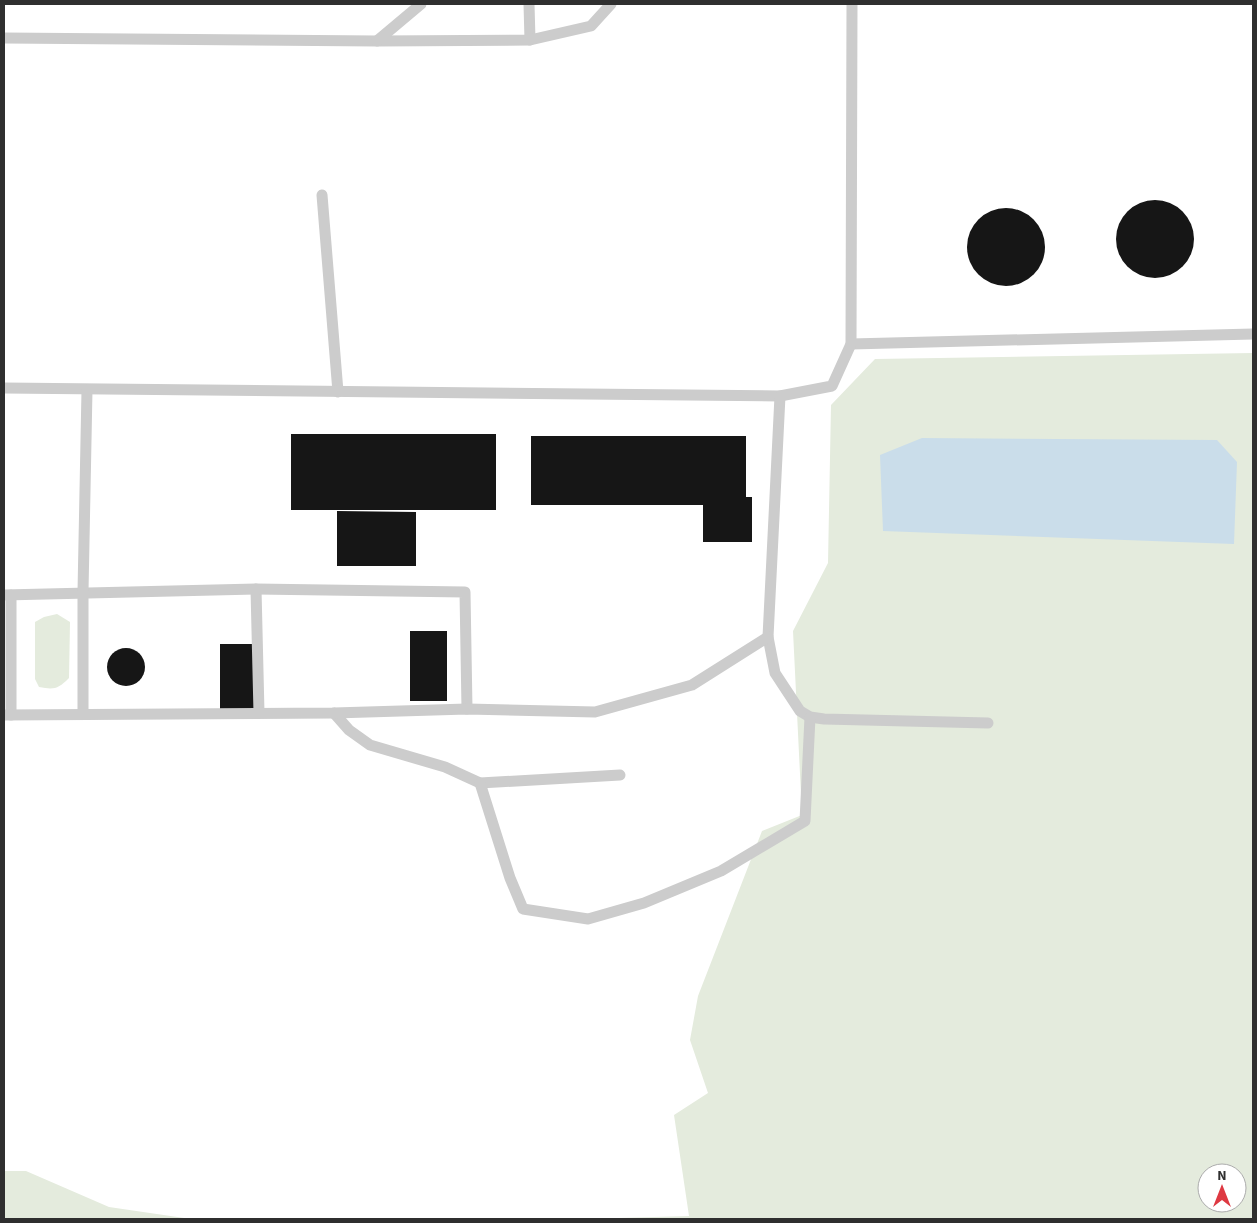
<svg xmlns="http://www.w3.org/2000/svg" width="1257" height="1223" viewBox="0 0 1257 1223" font-family="'Source Sans 3',sans-serif">
<rect width="100%" height="100%" fill="#fff"/>
<g fill="#e4ebdd" fill-rule="evenodd">
<path d="M1253,353V1219H583L689,1216L674,1115L708,1093L690,1040L698,996L762,831L802,815L793,631L828,563L831,405L875,359ZM1207,1173H1237V1203H1207Z"/>
<path d="M57,614L70,622L69,678C58,689 54,690 39,687L35,679V622L44,617Z"/>
<polygon points="4,1171 26,1171 109,1207 191,1219 4,1219"/>
</g>
<polygon fill="#caddea" points="922,438 1217,440 1237,462 1234,544 883,531 880,455"/>
<g fill="#161616">
<circle cx="1155" cy="239" r="39"/>
<circle cx="1006" cy="247" r="39"/>
<rect x="291" y="434" width="205" height="76"/>
<polygon points="531,436 746,436 746,497 752,497 752,542 703,542 703,505 531,505"/>
<polygon points="337,511 416,512 416,566 337,566"/>
<rect x="410" y="631" width="37" height="70"/>
<polygon points="220,644 255,644 255,711 220,710"/>
<circle cx="126" cy="667" r="19"/>
</g>
<g fill="none" stroke-linecap="round" stroke-linejoin="round">
<g stroke="#ccc" stroke-width="11">
<polyline points="529,4 530,40"/>
<polyline points="4,38 377,41 530,40 591,26 611,4"/>
<polyline points="377,41 421,4"/>
<polyline points="322,195 338,392"/>
<polyline points="851,344 1253,334"/>
<polyline points="4,388 780,396 832,386 851,344 852,4"/>
<polyline points="780,396 768,637 775,673 800,711 810,717 824,719 988,723"/>
<polyline points="256,589 259,713"/>
<polyline points="4,595 256,589 465,592 467,709"/>
<polyline points="11,595 11,715"/>
<polyline points="334,713 349,730 370,745 445,767 480,783 620,775"/>
<polyline points="83,714 83,592 87,390"/>
<polyline points="4,715 334,713 467,709 595,712 692,685 768,637"/>
<polyline points="480,783 510,878 523,909 588,919 644,903 721,871 805,821 810,717"/>
</g>
</g>
<rect width="1257" height="1223" fill="none" stroke="#2f2f2f" stroke-width="10"/>
<g transform="translate(1222 1188)"><circle r="24" fill="#ffffff" stroke="#acacac"/>
<path d="M0-4L9 19L0 12L-9 19Z" fill="#de3942"/>
<text y="-8" font-size="14" font-weight="bold" text-anchor="middle" fill="#2f2f2f">N</text>
</g>
</svg>
